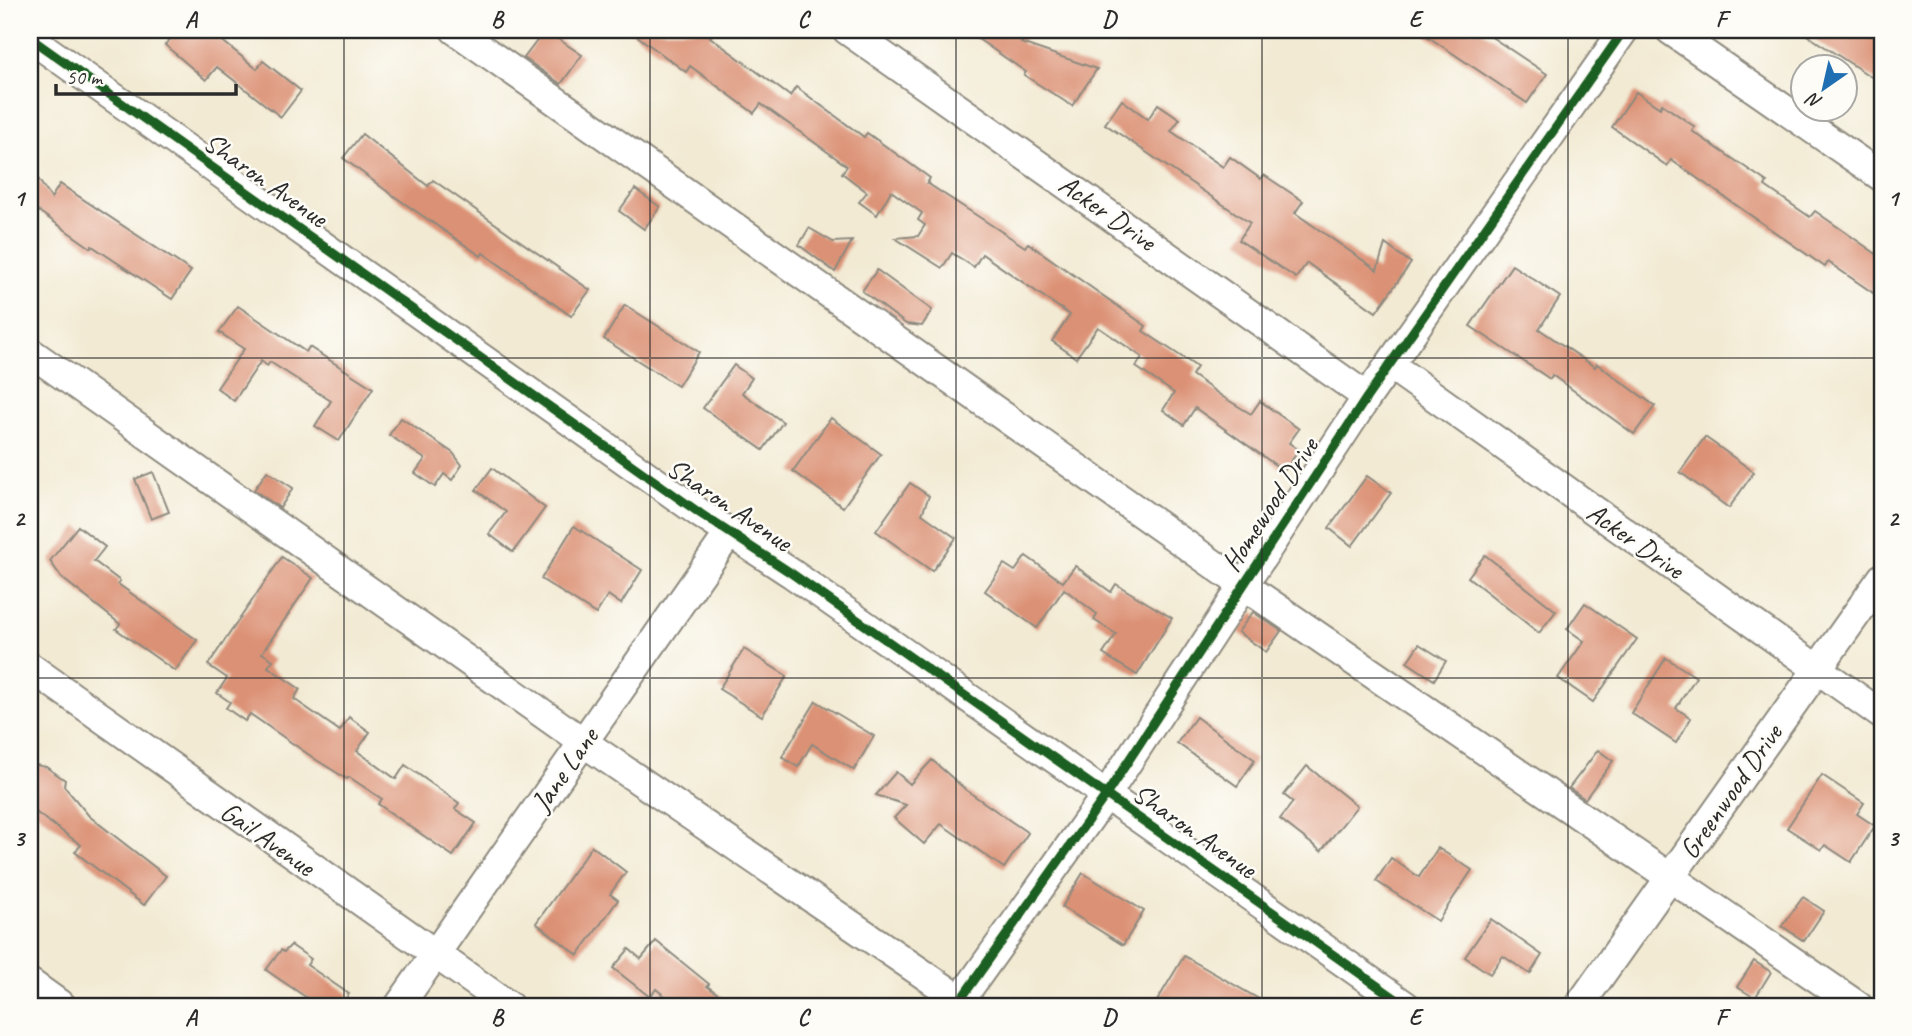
<svg xmlns="http://www.w3.org/2000/svg" width="1912" height="1036" viewBox="0 0 1912 1036" font-family="Caveat,sans-serif">
<rect width="100%" height="100%" fill="#fdfcf7"/>
<filter id="ink" filterUnits="userSpaceOnUse"><feTurbulence type="fractalNoise" baseFrequency=".0143" numOctaves="2"/><feDisplacementMap in="SourceGraphic" scale="14" xChannelSelector="R" yChannelSelector="G"/><feConvolveMatrix kernelMatrix="1 2 1 2 8 2 1 2 1" color-interpolation-filters="sRGB"/></filter>
<filter id="wash" filterUnits="userSpaceOnUse"><feTurbulence type="fractalNoise" baseFrequency=".00686" numOctaves="4" result="noise"/><feDisplacementMap in="SourceGraphic" scale="28" xChannelSelector="R" yChannelSelector="G"/><feGaussianBlur stdDeviation="1.57" result="paint"/><feColorMatrix in="noise" values="0 0 0 0 0 0 0 0 0 0 0 0 0 0 0 0 0 1.4 0 .05"/><feComposite in="paint" operator="in"/></filter>
<g filter="url(#wash)">
<rect width="100%" height="100%" fill="#f2ead3"/>
<g id="blocks">
<g fill="#db9174">
<polygon points="178,30 209,30 257,69 263,61 301,91 281,117 217,67 206,80 165,45"/>
<polygon points="545,30 582,55 561,84 524,58"/>
<polygon points="629,30 715,30 710,37 790,96 796,87 864,137 867,133 930,178 927,183 1025,247 1028,243 1146,326 1143,331 1197,367 1192,375 1223,397 1251,414 1260,401 1299,429 1289,443 1299,450 1284,471 1195,408 1184,425 1163,410 1174,393 1136,367 1142,357 1098,327 1076,358 1052,341 1070,315 982,254 974,267 952,253 942,268 895,238 918,236 925,225 918,220 922,213 891,191 877,215 859,202 867,192 842,173 847,166 761,104 754,113 690,66 686,72"/>
<polygon points="965,30 1030,30 1021,43 1097,69 1072,106 1024,75 1026,72"/>
<polygon points="1418,30 1481,30 1547,74 1527,103"/>
<polygon points="1799,30 1863,30 1882,42 1882,84"/>
<polygon points="1636,92 1660,108 1662,104 1695,127 1692,131 1767,182 1765,186 1810,217 1815,211 1882,258 1882,299 1828,262 1825,267 1671,160 1667,166 1612,127"/>
<polygon points="1122,100 1148,119 1158,104 1180,119 1171,131 1223,167 1230,157 1261,179 1264,175 1303,201 1295,213 1377,270 1385,244 1411,263 1376,312 1307,263 1296,278 1239,240 1250,223 1105,124"/>
<polygon points="362,134 428,186 433,180 590,290 571,316 483,253 481,256 388,192 343,158"/>
<polygon points="30,167 51,198 60,184 191,271 172,299 92,246 91,248 30,205"/>
<polygon points="635,189 660,207 644,229 619,211"/>
<polygon points="809,228 833,242 852,241 835,272 799,245"/>
<polygon points="1512,265 1560,297 1539,329 1595,367 1597,364 1655,406 1634,434 1552,375 1550,379 1470,326"/>
<polygon points="877,270 932,310 922,326 906,324 862,291"/>
<polygon points="625,305 699,352 678,386 604,339"/>
<polygon points="238,306 306,352 309,347 373,388 339,441 315,426 331,401 270,362 267,366 261,361 234,401 217,388 244,349 219,332"/>
<polygon points="734,365 752,378 742,393 783,422 763,450 703,408"/>
<polygon points="401,418 453,453 462,465 452,480 444,474 435,487 415,473 425,459 389,435"/>
<polygon points="831,418 881,454 843,507 793,471"/>
<polygon points="1705,437 1754,472 1729,508 1680,472"/>
<polygon points="492,468 545,508 513,552 489,534 506,512 476,490"/>
<polygon points="267,471 293,488 280,508 254,490"/>
<polygon points="153,472 169,512 151,519 135,479"/>
<polygon points="1367,476 1391,493 1352,546 1329,528"/>
<polygon points="910,483 929,496 922,514 956,538 932,571 876,531"/>
<polygon points="78,526 105,547 94,561 120,581 118,584 197,640 175,671 116,629 120,624 62,578 50,561"/>
<polygon points="574,526 642,570 621,604 608,595 596,614 541,579"/>
<polygon points="1485,555 1556,611 1539,633 1468,577"/>
<polygon points="1026,556 1063,582 1075,566 1111,592 1116,584 1172,618 1137,675 1103,654 1116,634 1094,620 1097,614 1064,589 1037,628 985,591 1004,564 1015,571"/>
<polygon points="282,557 313,578 262,653 273,660 268,667 300,689 294,699 340,731 349,717 370,732 357,751 396,779 405,765 459,803 455,809 476,823 453,856 378,804 382,799 349,777 347,779 318,761 250,714 245,721 226,708 230,702 217,693 227,678 208,665"/>
<polygon points="1585,603 1637,639 1593,702 1558,678 1584,641 1567,629"/>
<polygon points="1253,612 1281,631 1266,652 1238,632"/>
<polygon points="1419,644 1446,661 1434,680 1407,662"/>
<polygon points="744,649 787,676 762,716 719,689"/>
<polygon points="1666,658 1696,677 1676,708 1691,718 1676,743 1631,713"/>
<polygon points="816,701 874,736 854,770 812,744 798,767 782,757"/>
<polygon points="1196,717 1255,760 1237,786 1177,743"/>
<polygon points="1598,750 1613,761 1585,799 1569,788"/>
<polygon points="932,760 966,790 1028,833 1004,868 941,824 924,844 894,818 906,805 876,795 896,772 910,784"/>
<polygon points="30,764 46,767 65,780 64,786 89,816 166,876 144,905 75,852 81,845 30,808"/>
<polygon points="1307,766 1357,806 1321,851 1280,819 1293,802 1284,795"/>
<polygon points="1822,775 1864,803 1857,814 1875,826 1851,862 1825,845 1821,850 1787,828"/>
<polygon points="592,846 626,872 610,894 618,900 578,955 536,923"/>
<polygon points="1438,848 1472,870 1438,921 1376,881 1391,858 1419,877"/>
<polygon points="1083,873 1144,911 1123,945 1062,907"/>
<polygon points="1803,897 1824,911 1804,941 1782,926"/>
<polygon points="1491,919 1542,955 1530,974 1503,956 1490,974 1465,957"/>
<polygon points="656,941 709,984 707,986 735,1006 677,1006 656,989 650,997 613,968 629,949 641,959"/>
<polygon points="291,945 311,959 307,965 349,994 340,1006 319,1006 266,970 281,950 284,952"/>
<polygon points="1184,956 1271,1006 1154,1006"/>
<polygon points="1754,961 1771,972 1755,998 1737,987"/>
</g>
</g>
</g>
<g filter="url(#ink)">
<use href="#blocks" fill-opacity="0" stroke="#8e8a7f" stroke-width="2"/>
<g fill="none" stroke-linecap="round" stroke-linejoin="round">
<defs>
<g id="minor">
<polyline points="455,30 1243,585 1858,1006"/>
<polyline points="847,30 1367,397"/>
<polyline points="1670,30 1882,177"/>
<polyline points="30,38 701,514 791,573 1406,1006"/>
<polyline points="30,352 583,742 970,1006"/>
<polyline points="1390,365 1882,715"/>
<polyline points="30,667 509,1006"/>
<polyline points="30,983 62,1006"/>
<polyline points="399,1006 730,532"/>
<polyline points="956,1006 1106,795 1367,397 1624,30"/>
<polyline points="1579,1006 1882,578"/>
</g>
</defs>
<use href="#minor" stroke="#8e8a7f" stroke-width="32"/>
<use href="#minor" stroke="#fff" stroke-width="28"/>
<defs>
<g id="cycleway">
<polyline points="30,38 701,514 791,573 1406,1006"/>
<polyline points="956,1006 1106,795 1367,397 1624,30"/>
</g>
</defs>
<use href="#cycleway" stroke="#fdfcf7" stroke-width="13"/>
<use href="#cycleway" stroke="#1b5e20" stroke-width="9"/>
</g>
</g>
<path fill="none" stroke="#2b2b2b" stroke-width="2" stroke-opacity="0.55" d="M344,30V1006M650,30V1006M956,30V1006M1262,30V1006M1568,30V1006M30,358H1882M30,678H1882"/>
<g text-anchor="middle" stroke-width="5" stroke-linejoin="round" paint-order="stroke">
<g font-size="28" fill="#2b2b2b" stroke="#fdfcf7">
<text transform="translate(266 179) rotate(35)" y="10">Sharon Avenue</text>
<text transform="translate(1108 212) rotate(35)" y="10">Acker Drive</text>
<text transform="translate(730 504) rotate(34)" y="10">Sharon Avenue</text>
<text transform="translate(1269 504) rotate(-57)" y="10">Homewood Drive</text>
<text transform="translate(1636 540) rotate(35)" y="10">Acker Drive</text>
<text transform="translate(564 769) rotate(-55)" y="10">Jane Lane</text>
<text transform="translate(1730 791) rotate(-55)" y="10">Greenwood Drive</text>
<text transform="translate(1195 830) rotate(35)" y="10">Sharon Avenue</text>
<text transform="translate(268 838) rotate(35)" y="10">Gail Avenue</text>
</g>
</g>
<rect width="1912" height="1036" fill="none" stroke="#fdfcf7" stroke-width="77"/>
<g transform="translate(1824 88) rotate(214)"><circle r="33" fill="#fdfcf7" stroke="#a9a8a5" stroke-width="2"/>
<path d="M0-5L12 26L0 18L-12 26Z" fill="#1f6fb2"/>
<text y="-10" font-size="19" font-weight="bold" text-anchor="middle" fill="#2b2b2b">N</text>
</g>
<path d="M56 84v10h180v-10" fill="none" stroke="#2b2b2b" stroke-width="3.5"/>
<text x="66" y="84" font-size="21" fill="#2b2b2b" stroke="#fdfcf7" stroke-width="5" paint-order="stroke">50 m</text>
<rect x="38" y="38" width="1836" height="960" fill="none" stroke="#2b2b2b" stroke-width="2.5"/>
<g font-size="23" text-anchor="middle" font-weight="bold" fill="#2b2b2b">
<text x="191" y="27">A</text>
<text x="497" y="27">B</text>
<text x="803" y="27">C</text>
<text x="1109" y="27">D</text>
<text x="1415" y="27">E</text>
<text x="1721" y="27">F</text>
<text x="19" y="206">1</text>
<text x="1893" y="206">1</text>
<text x="19" y="526">2</text>
<text x="1893" y="526">2</text>
<text x="19" y="846">3</text>
<text x="1893" y="846">3</text>
<text x="191" y="1025">A</text>
<text x="497" y="1025">B</text>
<text x="803" y="1025">C</text>
<text x="1109" y="1025">D</text>
<text x="1415" y="1025">E</text>
<text x="1721" y="1025">F</text>
</g>
</svg>
